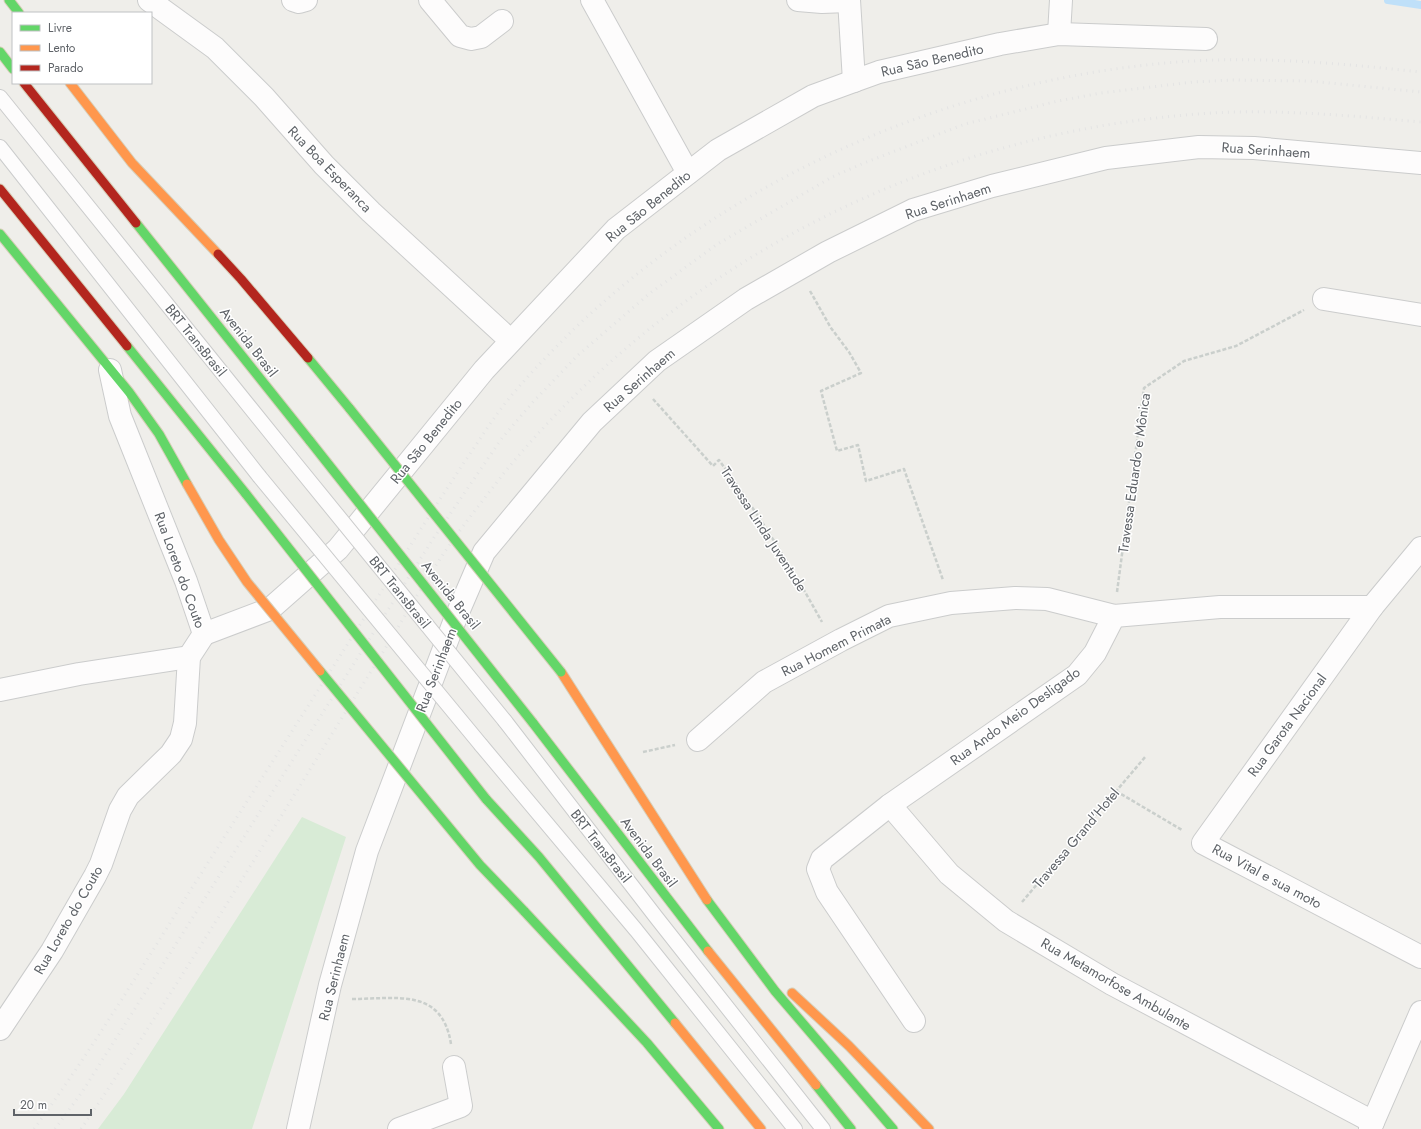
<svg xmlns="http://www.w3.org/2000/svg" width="1421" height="1129" viewBox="0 0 1421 1129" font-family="Jost,sans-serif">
<rect width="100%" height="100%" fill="#efeeea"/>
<polygon fill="#d8ebd6" points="302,817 346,837 252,1129 98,1129 124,1094"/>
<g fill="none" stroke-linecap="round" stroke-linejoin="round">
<polyline stroke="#bfe0f9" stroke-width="8" points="1388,0 1421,5"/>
<defs>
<g id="lane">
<polyline points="0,97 290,457"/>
<polyline points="0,147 259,476"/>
<polyline points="505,721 656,917 823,1129"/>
<polyline points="481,745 636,930 795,1129"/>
</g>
<g id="street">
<polyline points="149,0 215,48 264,97 324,165 371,212 510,340"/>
<polyline points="293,0 299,2 306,0"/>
<polyline points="430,0 460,36 471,39 481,37 502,21"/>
<polyline points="592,0 688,173"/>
<polyline points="798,0 822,2 848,1"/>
<polyline points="849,0 854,81"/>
<polyline points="1059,34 1061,0"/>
<polyline points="1324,299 1421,315"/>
<polyline points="110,370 120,416 186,581 204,634"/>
<polyline points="1372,607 1203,843 1421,957"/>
<polyline points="204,634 270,609 338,549 484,370 616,229 718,150 813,96 854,81 879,72 1000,44 1059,34 1206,39"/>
<polyline points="0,690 79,674 189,657"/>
<polyline points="698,740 764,682 841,640 889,616 951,603 1015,598 1047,599 1114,616"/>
<polyline points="890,805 949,874 1006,921 1112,984 1373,1122"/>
<polyline points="914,1021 827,892 818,869 822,859 890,805 1077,675 1095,653 1114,616 1220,607 1372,607 1421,548"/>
<polyline points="0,1029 52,951 95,876 101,864 120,810 128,796 171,754 181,739 185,723 189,657 204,634"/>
<polyline points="298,1129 330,985 367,851 456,617 484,552 592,422 657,361 746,299 828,252 913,210 992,186 1106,158 1199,147 1254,148 1421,163"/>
<polyline points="399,1129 461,1106 454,1067"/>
<polyline points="1370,1129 1421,1012"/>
</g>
<g id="fast">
<polyline points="9,0 19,13"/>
<polyline points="0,52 13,69"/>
<polyline points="136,223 310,441"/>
<polyline points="0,234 129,392 159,434 187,484"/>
<polyline points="127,346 246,494"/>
<polyline points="308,358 350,409"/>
<polyline points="533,723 708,951"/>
<polyline points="486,799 539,857 675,1023"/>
<polyline points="707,900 775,991 893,1129"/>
<polyline points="524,911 647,1043 719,1129"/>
<polyline points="816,1085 851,1129"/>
</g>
<g id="slow">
<polyline points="70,83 132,163 218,254"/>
<polyline points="561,672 707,900"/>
<polyline points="708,951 816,1085"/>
<polyline points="792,993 849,1046 929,1129"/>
<polyline points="675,1023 761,1129"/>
</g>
<g id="jam">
<polyline points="24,83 136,223"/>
<polyline points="0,189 127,346"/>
<polyline points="218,254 241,279 308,358"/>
</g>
</defs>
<use href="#lane" stroke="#cbcccc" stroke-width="16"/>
<use href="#street" stroke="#cbcccc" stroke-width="24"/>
<use href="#fast" stroke="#d7ceb8" stroke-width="11"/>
<use href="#slow" stroke="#d7ceb8" stroke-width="11"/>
<use href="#jam" stroke="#d7ceb8" stroke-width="11"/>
<g stroke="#cacfcc" stroke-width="2.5" stroke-dasharray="4 2" stroke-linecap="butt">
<polyline points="810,291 831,328 849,352 861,373 821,391 837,451 858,445 866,481 904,469 943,580"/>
<path d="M653,399L713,466L719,460C757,512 791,566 822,622"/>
<polyline points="1117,592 1144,388 1184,361 1236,346 1304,310"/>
<polyline points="643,752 675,745"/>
<polyline points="1116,791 1182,830"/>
<polyline points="1022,902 1146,756"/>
<path d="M352,999C396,999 442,987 451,1044"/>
</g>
<use href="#lane" stroke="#fdfcfc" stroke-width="14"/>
<use href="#street" stroke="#fdfcfc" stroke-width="22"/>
<use href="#fast" stroke="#63d668" stroke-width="9"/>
<use href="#slow" stroke="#ff974d" stroke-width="9"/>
<use href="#jam" stroke="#b3261e" stroke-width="9"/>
<g stroke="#e4e4e4" stroke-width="3" stroke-dasharray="1 5" stroke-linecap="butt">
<path d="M34,1129C88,1055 136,977 185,899C245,804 307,708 368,612C400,562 432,511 465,461C478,443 489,424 503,406C524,379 549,354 573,330C733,177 946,83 1166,63C1252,55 1336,63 1421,72"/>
<polyline points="55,1129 82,1092 433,539 502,438 533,402 577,356 649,294 716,245 832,177 864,163 965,124 1058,101 1101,93 1193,82 1233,80 1309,81 1421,92"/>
<path d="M81,1129C180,984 270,833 363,684C391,641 416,595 444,553C463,525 484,499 504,473C680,258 936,130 1212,113C1282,109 1352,116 1421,122"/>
</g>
<defs>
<g id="lane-bridge">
<polyline points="290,457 505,721"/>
<polyline points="259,476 481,745"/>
</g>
<g id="fast-bridge">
<polyline points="350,409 561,672"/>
<polyline points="310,441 533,723"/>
<polyline points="246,494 486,799"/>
<polyline points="320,671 480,865 524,911"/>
</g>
<polyline id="slow-bridge" points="187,484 219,540 247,582 320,671"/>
</defs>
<use href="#lane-bridge" stroke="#cbcccc" stroke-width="16" stroke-linecap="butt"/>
<use href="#fast-bridge" stroke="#d7ceb8" stroke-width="11" stroke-linecap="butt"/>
<use href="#slow-bridge" stroke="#d7ceb8" stroke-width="11" stroke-linecap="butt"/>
<use href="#lane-bridge" stroke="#fdfcfc" stroke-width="14"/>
<use href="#fast-bridge" stroke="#63d668" stroke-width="9"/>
<use href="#slow-bridge" stroke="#ff974d" stroke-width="9"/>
</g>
<g text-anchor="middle" stroke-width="3" stroke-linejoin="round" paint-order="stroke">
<g font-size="14" fill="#5f6368" stroke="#fff">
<text transform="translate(932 60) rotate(-13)" y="5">Rua Sāo Benedito</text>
<text transform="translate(1266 150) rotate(4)" y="5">Rua Serinhaem</text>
<text transform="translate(330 169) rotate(46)" y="5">Rua Boa Esperanca</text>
<text transform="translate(948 201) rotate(-18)" y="5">Rua Serinhaem</text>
<text transform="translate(648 206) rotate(-39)" y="5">Rua Sāo Benedito</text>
<text transform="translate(196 340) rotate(51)" y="5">BRT TransBrasil</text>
<text transform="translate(249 342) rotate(52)" y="5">Avenida Brasil</text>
<text transform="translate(639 380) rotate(-41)" y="5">Rua Serinhaem</text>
<text transform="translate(426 441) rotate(-51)" y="5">Rua Sāo Benedito</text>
<text transform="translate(1134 473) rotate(-82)" y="5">Travessa Eduardo e Mônica</text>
<text transform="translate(764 529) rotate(57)" y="5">Travessa Linda Juventude</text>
<text transform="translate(180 570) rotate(70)" y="5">Rua Loreto do Couto</text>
<text transform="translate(400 592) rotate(51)" y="5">BRT TransBrasil</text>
<text transform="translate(451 595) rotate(51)" y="5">Avenida Brasil</text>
<text transform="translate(836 645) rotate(-27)" y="5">Rua Homem Primata</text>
<text transform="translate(436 670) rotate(-69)" y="5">Rua Serinhaem</text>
<text transform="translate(1015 716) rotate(-36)" y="5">Rua Ando Meio Desligado</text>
<text transform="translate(1287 725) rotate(-54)" y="5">Rua Garota Nacional</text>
<text transform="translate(1076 838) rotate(-50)" y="5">Travessa Grand'Hotel</text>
<text transform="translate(601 846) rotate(52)" y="5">BRT TransBrasil</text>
<text transform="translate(649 852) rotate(53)" y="5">Avenida Brasil</text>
<text transform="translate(1267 876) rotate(28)" y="5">Rua Vital e sua moto</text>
<text transform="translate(68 920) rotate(-60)" y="5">Rua Loreto do Couto</text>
<text transform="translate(334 977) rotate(-76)" y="5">Rua Serinhaem</text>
<text transform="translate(1116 984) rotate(30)" y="5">Rua Metamorfose Ambulante</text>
</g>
</g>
<rect x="12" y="12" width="140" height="72" fill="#ffffff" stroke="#bfc1c3"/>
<rect x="20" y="25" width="20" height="6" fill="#63d668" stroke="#bfc1c3"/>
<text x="48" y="32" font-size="12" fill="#5f6368">Livre</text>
<rect x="20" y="45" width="20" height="6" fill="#ff974d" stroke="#bfc1c3"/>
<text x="48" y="52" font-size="12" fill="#5f6368">Lento</text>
<rect x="20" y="65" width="20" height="6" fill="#b3261e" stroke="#bfc1c3"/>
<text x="48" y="72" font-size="12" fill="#5f6368">Parado</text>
<path d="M14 1109v6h77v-6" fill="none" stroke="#5f6368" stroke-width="2"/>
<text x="20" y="1109" font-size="12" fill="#5f6368" stroke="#ffffff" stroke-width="3" paint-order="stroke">20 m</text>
</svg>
